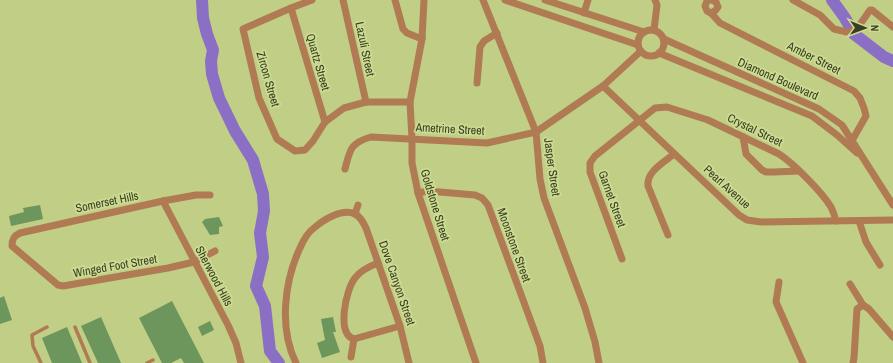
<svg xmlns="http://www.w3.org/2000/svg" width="893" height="363" viewBox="0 0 893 363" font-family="'Archivo Narrow',sans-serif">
<rect width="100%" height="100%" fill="#c0ce86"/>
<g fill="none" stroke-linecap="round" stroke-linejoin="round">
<g stroke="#8b6fc5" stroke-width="12">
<polyline points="202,0 203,18 207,34 213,50 211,61 212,74 219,98 235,131 253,160 263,194 264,211 260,233 263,257 256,286 265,306 270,351 279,363"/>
<polyline points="832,0 845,18 854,34 884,57 893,61"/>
</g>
</g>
<g fill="#6d965d">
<polygon points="40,205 43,219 11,226 9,216 24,212 23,208"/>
<polygon points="219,217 223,226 219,227 219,234 210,235 202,222 205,219"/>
<polygon points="4,296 12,320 0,324 0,298"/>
<polygon points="172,301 204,363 184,363 181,358 171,363 162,363 139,318"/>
<polygon points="101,317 121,363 98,363 81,326"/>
<polygon points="333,317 336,332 333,332 340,352 322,358 317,343 325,340 321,319"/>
<polygon points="210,321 214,330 202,336 198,327"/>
<polygon points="67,327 82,363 52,363 42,338"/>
</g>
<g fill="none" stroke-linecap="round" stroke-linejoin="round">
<g stroke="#b07b53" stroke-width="3.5">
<polyline points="75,327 90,363"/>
<polyline points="41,363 33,346 32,335 47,327"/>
<polyline points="147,363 153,360"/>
</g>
<g stroke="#b07b53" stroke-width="7">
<polyline points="312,0 291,8 243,29 259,98 277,139 295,151 305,150 313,141 325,122 344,108 366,102 410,102"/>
<polyline points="343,0 366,102"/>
<polyline points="395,0 403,29 407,33 422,39"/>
<polyline points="424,0 422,39 410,102 412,139 412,163 418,193 476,363"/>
<polyline points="483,0 536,132 540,179 544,198 585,308 595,342 599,363"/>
<polyline points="505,0 638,45"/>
<polyline points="545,0 644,32"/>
<polyline points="710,0 707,1 705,6 707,11 711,13 715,11 718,7 716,2 712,0"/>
<polyline points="793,0 820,15 834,29 847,32 850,32 859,26 870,10 872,10 893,27"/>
<polyline points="291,8 325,122"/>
<polyline points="584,13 588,0"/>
<polyline points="711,13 720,23 854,91 860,98 864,108 866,116 850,144"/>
<polyline points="654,30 657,5 655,0"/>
<circle cx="651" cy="43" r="13"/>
<polyline points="664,39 819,109 842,125 893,205"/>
<polyline points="659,53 812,116 837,135 857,153"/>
<polyline points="477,83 480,47 484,41 497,33"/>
<polyline points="603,86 739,215 747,220 761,222 893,220"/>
<polyline points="743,137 746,154 762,170 766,172 774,172 799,171"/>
<path d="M345,169C350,150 350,143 371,137L487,143L536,132L603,86L641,51"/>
<polyline points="418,193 428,191 475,195 482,198 488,205 540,346 543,363"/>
<path d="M210,195H196L163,201L20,233C14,236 12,239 12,246L58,285L63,286L168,268L194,262L215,251"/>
<polyline points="163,201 228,325 236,343 241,363"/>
<polyline points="355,214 358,205"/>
<polyline points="859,221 866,242 880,265"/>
<path d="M668,235L648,186C646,172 664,162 674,154"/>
<path d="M622,259L590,172V163L595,156L655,108L667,107L708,120L779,154C793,163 822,192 831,207C833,211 835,217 836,221"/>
<path d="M378,263C370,266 360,271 355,278C346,289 336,334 354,339L400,326"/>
<polyline points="779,282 776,302 803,363"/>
<polyline points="850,284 863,305"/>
<polyline points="351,357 354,339"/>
<path d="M296,363C279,329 284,282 300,248C303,241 307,233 314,228C323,220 342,208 355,214C361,217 363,222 366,228L400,326L409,363"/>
<polyline points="853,363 854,358 857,309 863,305 869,309 893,337"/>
</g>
</g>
<g text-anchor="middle" stroke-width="3.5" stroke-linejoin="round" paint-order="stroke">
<g font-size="12" fill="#393f21" stroke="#cddb93">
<text transform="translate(365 49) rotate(78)" y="4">Lazuli Street</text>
<text transform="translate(814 58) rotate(27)" y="4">Amber Street</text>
<text transform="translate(318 62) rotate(74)" y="4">Quartz Street</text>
<text transform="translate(268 79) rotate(74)" y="4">Zircon Street</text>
<text transform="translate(778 79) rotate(24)" y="4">Diamond Boulevard</text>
<text transform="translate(450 129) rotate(3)" y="4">Ametrine Street</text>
<text transform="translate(755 130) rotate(26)" y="4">Crystal Street</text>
<text transform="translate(552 167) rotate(82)" y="4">Jasper Street</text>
<text transform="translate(727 187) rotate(42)" y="4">Pearl Avenue</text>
<text transform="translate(612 199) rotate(70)" y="4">Garnet Street</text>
<text transform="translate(107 202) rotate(-12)" y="4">Somerset Hills</text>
<text transform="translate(435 205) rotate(73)" y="4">Goldstone Street</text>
<text transform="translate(514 245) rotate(70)" y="4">Moonstone Street</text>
<text transform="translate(115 266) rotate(-10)" y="4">Winged Foot Street</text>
<text transform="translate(214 276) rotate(62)" y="4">Sherwood Hills</text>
<text transform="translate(397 283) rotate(71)" y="4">Dove Canyon Street</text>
</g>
</g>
<g transform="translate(865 28) rotate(91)" stroke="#cddb93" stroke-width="3" paint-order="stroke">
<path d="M0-3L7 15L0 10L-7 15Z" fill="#393f21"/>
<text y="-6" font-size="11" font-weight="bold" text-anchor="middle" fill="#393f21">N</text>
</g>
</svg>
